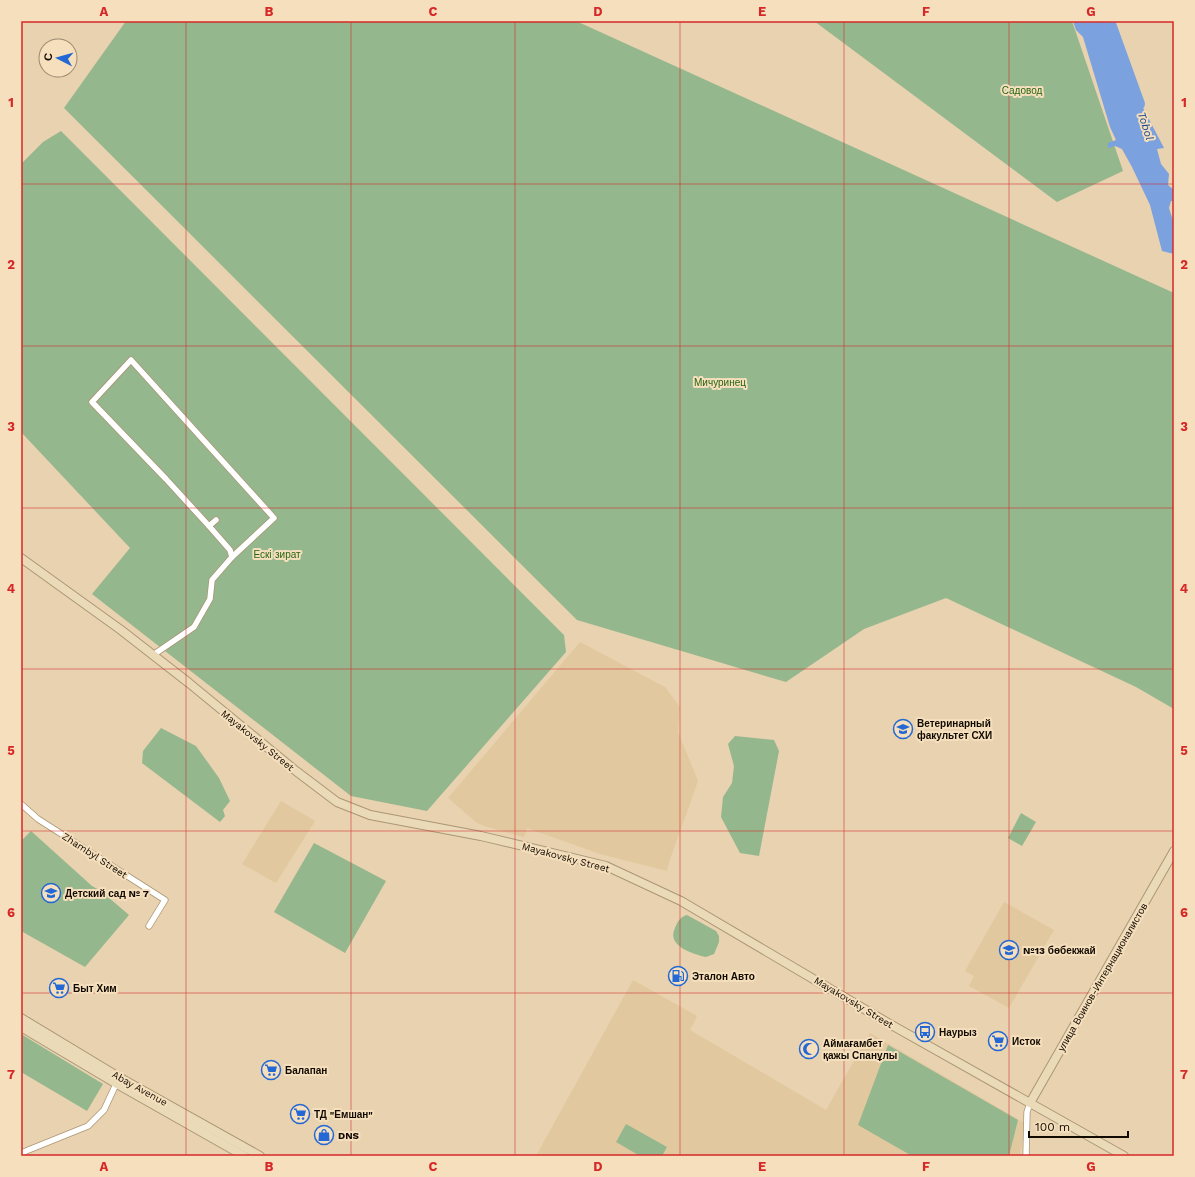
<svg xmlns="http://www.w3.org/2000/svg" width="1195" height="1177" viewBox="0 0 1195 1177" font-family="'Work Sans',sans-serif">
<rect width="100%" height="100%" fill="#e8d2af"/>
<g fill="#e2c89f">
<polygon points="580,642 665,687 680,707 678,732 698,781 669,862 667,871 600,854 527,828 524,837 487,827 477,823 448,798"/>
<polygon points="281,801 315,821 276,883 242,864"/>
<polygon points="1004,902 1054,930 1009,1008 969,986 974,976 965,971"/>
<polygon points="633,980 697,1016 690,1030 826,1110 870,1033 1026,1124 1020,1156 536,1156"/>
</g>
<g fill="#95b78d">
<polygon points="126,21 576,21 1174,293 1174,709 1136,687 946,598 864,629 786,682 577,620 64,108"/>
<polygon points="814,21 1072,21 1123,171 1057,202"/>
<polygon points="61,131 564,635 566,652 427,811 351,796 92,594 130,548 21,432 21,164 43,142"/>
<polygon points="161,728 196,746 219,778 230,801 223,810 225,816 220,822 142,763 143,751"/>
<polygon points="735,736 774,740 779,751 759,856 740,853 721,817 723,797 732,783 734,766 728,744"/>
<polygon points="1021,813 1036,822 1022,846 1008,838"/>
<polygon points="31,831 92,886 101,891 129,915 85,967 21,931 21,841"/>
<polygon points="314,843 386,881 345,953 274,912"/>
<path d="M687,915L716,931L719,936V942L714,954L706,957C693,954 666,946 675,928C678,921 680,917 687,915Z"/>
<polygon points="21,1034 103,1084 87,1111 21,1072"/>
<polygon points="888,1045 1018,1120 1009,1156 912,1156 858,1125"/>
<polygon points="626,1124 667,1147 662,1156 640,1156 616,1142"/>
</g>
<polygon fill="#7ba1de" points="1073,21 1108,21 1120,64 1164,148 1157,149 1161,164 1169,174 1168,185 1174,190 1174,201 1171,201 1169,208 1174,224 1174,254 1162,251 1150,205 1132,167 1122,149 1115,146 1108,148 1108,143 1116,140 1110,127 1083,37 1076,30"/>
<g fill="none" stroke-linecap="round" stroke-linejoin="round">
<polyline stroke="#7ba1de" stroke-width="12" points="1109,21 1139,104"/>
<defs>
<g id="street">
<polyline points="209,526 166,479 92,402 131,360 274,518 232,557"/>
<polyline points="153,655 194,627 210,599 212,580 232,557 230,550 209,526 216,520"/>
<polyline points="21,804 38,819 165,900 149,926"/>
<polyline points="21,1153 88,1126 104,1110 117,1082"/>
<polyline points="1026,1156 1027,1112 1030,1103"/>
</g>
<g id="secondary">
<polyline points="21,558 121,630 189,683 296,771 337,802 370,815 481,836 606,866 681,901 888,1023 1124,1156"/>
<polyline points="21,1018 117,1076 260,1156"/>
<polyline points="21,1027 117,1084 244,1156"/>
<polyline points="1030,1103 1174,851"/>
</g>
</defs>
<use href="#street" stroke="#ab9675" stroke-width="7"/>
<use href="#secondary" stroke="#ab9675" stroke-width="10"/>
<use href="#street" stroke="#fff" stroke-width="5.5"/>
<use href="#secondary" stroke="#eadab8" stroke-width="8"/>
</g>
<path fill="none" stroke="#d62828" stroke-width="1" stroke-opacity="0.55" d="M186,21V1156M351,21V1156M515,21V1156M680,21V1156M844,21V1156M1009,21V1156M21,184H1174M21,346H1174M21,508H1174M21,669H1174M21,831H1174M21,993H1174"/>
<defs>
<symbol id="university-ring" viewBox="-11 -11 22 22"><circle r="9.5" fill="#f5dfbc" stroke="#2368d4" stroke-width="1.5"/><path d="M0-5L7-2L0 1L-7-2ZM-4 1L0 2.5L4 1V4Q0 6-4 4Z" fill="#2368d4"/></symbol>
<symbol id="school-ring" viewBox="-11 -11 22 22"><circle r="9.5" fill="#f5dfbc" stroke="#2368d4" stroke-width="1.5"/><path d="M0-5L7-2L0 1L-7-2ZM-4 1L0 2.5L4 1V4Q0 6-4 4Z" fill="#2368d4"/></symbol>
<symbol id="fuel-ring" viewBox="-11 -11 22 22"><circle r="9.5" fill="#f5dfbc" stroke="#2368d4" stroke-width="1.5"/><path d="M-5.5-6h7V0h2V4h1.3V-2.5L3-4.5l.8-.8L6-3V5H2.5V1h-1V6h-7ZM-4.2-4.7v3.2H.2V-4.7Z" fill="#2368d4"/></symbol>
<symbol id="supermarket-ring" viewBox="-11 -11 22 22"><circle r="9.5" fill="#f5dfbc" stroke="#2368d4" stroke-width="1.5"/><path d="M-6-5.5h2.5l.6 2H6L4.5 2H-2.5L-4.4-4H-6ZM-1.5 3.2a1.3 1.3 0 1 0 .1 0ZM3 3.2a1.3 1.3 0 1 0 .1 0Z" fill="#2368d4"/></symbol>
<symbol id="bus-ring" viewBox="-11 -11 22 22"><circle r="9.5" fill="#f5dfbc" stroke="#2368d4" stroke-width="1.5"/><path d="M-5-6H5V4H4V6H2V4H-2V6H-4V4H-5ZM-3.5-4V0h7V-4ZM-3.5 1.2v1.5H-2V1.2ZM2 1.2v1.5H3.5V1.2Z" fill="#2368d4"/></symbol>
<symbol id="mosque-ring" viewBox="-11 -11 22 22"><circle r="9.5" fill="#f5dfbc" stroke="#2368d4" stroke-width="1.5"/><path d="M3.5-4.9A6 6 0 1 0 3.5 4.9A5 5 0 1 1 3.5-4.9Z" fill="#2368d4"/></symbol>
<symbol id="shop-ring" viewBox="-11 -11 22 22"><circle r="9.5" fill="#f5dfbc" stroke="#2368d4" stroke-width="1.5"/><path d="M-5-2.5h2.3a2.7 3.5 0 0 1 5.4 0H5L5.5 6h-11ZM-1.5-2.5h3a1.5 2.3 0 0 0-3 0Z" fill="#2368d4"/></symbol>
</defs>
<g fill-rule="evenodd">
<use href="#university-ring" x="892" y="718" width="22" height="22"/>
<use href="#school-ring" x="40" y="882" width="22" height="22"/>
<use href="#school-ring" x="998" y="939" width="22" height="22"/>
<use href="#fuel-ring" x="667" y="965" width="22" height="22"/>
<use href="#supermarket-ring" x="48" y="977" width="22" height="22"/>
<use href="#bus-ring" x="914" y="1021" width="22" height="22"/>
<use href="#supermarket-ring" x="987" y="1030" width="22" height="22"/>
<use href="#mosque-ring" x="798" y="1038" width="22" height="22"/>
<use href="#supermarket-ring" x="260" y="1059" width="22" height="22"/>
<use href="#supermarket-ring" x="289" y="1103" width="22" height="22"/>
<use href="#shop-ring" x="313" y="1124" width="22" height="22"/>
</g>
<g text-anchor="middle" stroke-width="4" stroke-linejoin="round" paint-order="stroke">
<g font-size="10" fill="#276514" stroke="#f5dfbc">
<text x="1022" y="94">Садовод</text>
<text x="720" y="386">Мичуринец</text>
<text x="277" y="558">Ескі зират</text>
</g>
<g font-size="10" font-weight="bold" fill="#110a01" stroke="#f5dfbc" text-anchor="start">
<text x="917" y="727">Ветеринарный<tspan x="917" dy="12">факультет СХИ</tspan></text>
<text x="65" y="897">Детский сад № 7</text>
<text x="1023" y="954">№13 бөбекжай</text>
<text x="692" y="980">Эталон Авто</text>
<text x="73" y="992">Быт Хим</text>
<text x="939" y="1036">Наурыз</text>
<text x="1012" y="1045">Исток</text>
<text x="823" y="1047">Аймағамбет<tspan x="823" dy="12">қажы Спанұлы</tspan></text>
<text x="285" y="1074">Балапан</text>
<text x="314" y="1118">ТД "Емшан"</text>
<text x="338" y="1139">DNS</text>
</g>
<g font-size="10" fill="#110a01" stroke="#f5dfbc">
<text transform="translate(258 740) rotate(39)" y="4">Mayakovsky Street</text>
<text transform="translate(95 855) rotate(33)" y="4">Zhambyl Street</text>
<text transform="translate(566 857) rotate(15)" y="4">Mayakovsky Street</text>
<text transform="translate(1102 977) rotate(-60)" y="4">улица Воинов-Интернационалистов</text>
<text transform="translate(854 1002) rotate(31)" y="4">Mayakovsky Street</text>
<text transform="translate(140 1088) rotate(29)" y="4">Abay Avenue</text>
</g>
<g font-size="11" font-style="italic" fill="#17448c" stroke="#f5dfbc">
<text transform="translate(1146 126) rotate(72)" y="4">Tobol</text>
</g>
</g>
<rect width="1195" height="1177" fill="none" stroke="#f5dfbc" stroke-width="44"/>
<g transform="translate(58 58) rotate(276)"><circle r="19" fill="#f5dfbc" stroke="#9a8a71"/>
<path d="M0-3L7 15L0 10L-7 15Z" fill="#2368d4"/>
<text y="-6" font-size="11" font-weight="bold" text-anchor="middle" fill="#110a01">С</text>
</g>
<path d="M1029 1131v6h99v-6" fill="none" stroke="#110a01" stroke-width="2"/>
<text x="1035" y="1131" font-size="12" fill="#110a01" stroke="#f5dfbc" stroke-width="3" paint-order="stroke">100 m</text>
<rect x="22" y="22" width="1151" height="1133" fill="none" stroke="#d62828" stroke-width="1.5"/>
<g font-size="13" text-anchor="middle" font-weight="bold" fill="#d62828">
<text x="104" y="16">A</text>
<text x="269" y="16">B</text>
<text x="433" y="16">C</text>
<text x="598" y="16">D</text>
<text x="762" y="16">E</text>
<text x="926" y="16">F</text>
<text x="1091" y="16">G</text>
<text x="11" y="107">1</text>
<text x="1184" y="107">1</text>
<text x="11" y="269">2</text>
<text x="1184" y="269">2</text>
<text x="11" y="431">3</text>
<text x="1184" y="431">3</text>
<text x="11" y="593">4</text>
<text x="1184" y="593">4</text>
<text x="11" y="755">5</text>
<text x="1184" y="755">5</text>
<text x="11" y="917">6</text>
<text x="1184" y="917">6</text>
<text x="11" y="1079">7</text>
<text x="1184" y="1079">7</text>
<text x="104" y="1171">A</text>
<text x="269" y="1171">B</text>
<text x="433" y="1171">C</text>
<text x="598" y="1171">D</text>
<text x="762" y="1171">E</text>
<text x="926" y="1171">F</text>
<text x="1091" y="1171">G</text>
</g>
</svg>
